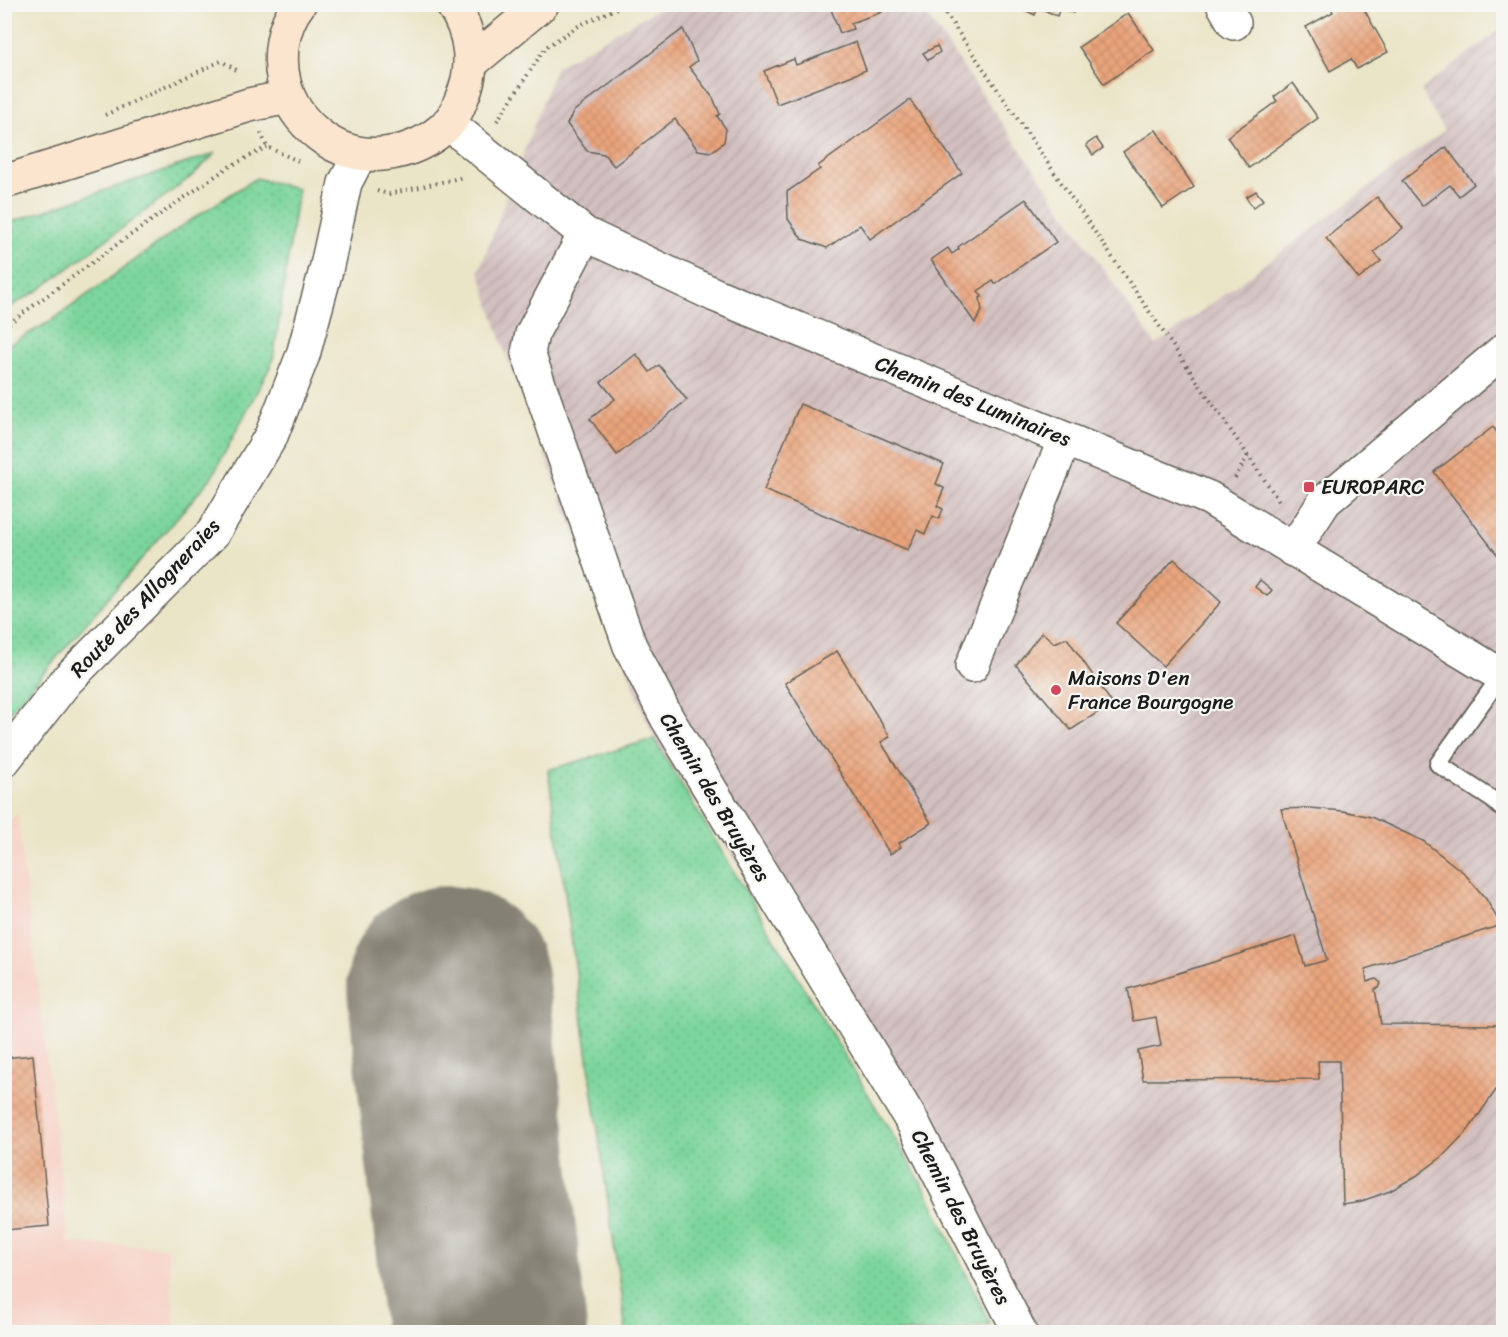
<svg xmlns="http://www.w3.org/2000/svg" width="1508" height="1337" viewBox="0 0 1508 1337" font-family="Sriracha,sans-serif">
<defs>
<pattern id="industrial-furrows" width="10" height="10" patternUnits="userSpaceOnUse" patternTransform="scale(1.5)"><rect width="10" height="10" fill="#d2bfbf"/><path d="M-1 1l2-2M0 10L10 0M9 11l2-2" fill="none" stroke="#b4a4a4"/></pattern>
<pattern id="grass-dots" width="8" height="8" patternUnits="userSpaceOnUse" patternTransform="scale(1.5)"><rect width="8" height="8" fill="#7cd59b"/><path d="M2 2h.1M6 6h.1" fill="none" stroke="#6bb685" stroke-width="1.8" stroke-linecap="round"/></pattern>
<pattern id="building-cross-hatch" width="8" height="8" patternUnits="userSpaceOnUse" patternTransform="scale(1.5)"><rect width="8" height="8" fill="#eaa47c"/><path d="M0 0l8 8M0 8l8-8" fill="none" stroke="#c88d6b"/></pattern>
</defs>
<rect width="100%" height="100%" fill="#f6f6f2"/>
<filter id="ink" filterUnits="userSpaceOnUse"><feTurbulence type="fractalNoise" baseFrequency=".0167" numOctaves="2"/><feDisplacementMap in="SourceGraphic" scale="12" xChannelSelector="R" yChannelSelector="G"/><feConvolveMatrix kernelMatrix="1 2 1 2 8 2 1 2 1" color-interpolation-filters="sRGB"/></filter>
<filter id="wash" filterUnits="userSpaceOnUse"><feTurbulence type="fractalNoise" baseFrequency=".008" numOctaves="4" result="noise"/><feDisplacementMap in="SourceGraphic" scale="24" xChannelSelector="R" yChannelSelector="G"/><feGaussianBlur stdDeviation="1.35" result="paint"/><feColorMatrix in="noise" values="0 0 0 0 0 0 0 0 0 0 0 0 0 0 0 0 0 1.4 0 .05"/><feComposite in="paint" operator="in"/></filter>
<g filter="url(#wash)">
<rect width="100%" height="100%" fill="#ebe5c8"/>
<polygon fill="#f7d1c6" points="17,813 69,1243 168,1247 176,1332 5,1332 4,830"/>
<polygon fill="url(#industrial-furrows)" points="665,5 920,5 1156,345 1444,131 1421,90 1503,27 1504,1298 1494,1307 1501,1332 1038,1332 992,1244 654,739 504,349 479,271 556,67"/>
<g fill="url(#grass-dots)" stroke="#4c785c" stroke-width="1.5">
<polygon points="216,153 192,176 39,290 5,310 5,224"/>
<polygon points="256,178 298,189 273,361 212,477 5,718 5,347 51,321 186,223"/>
<polygon points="654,739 927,1192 990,1324 950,1332 626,1332 548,770"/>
</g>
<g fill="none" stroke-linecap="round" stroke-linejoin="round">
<polyline stroke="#848072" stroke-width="202" points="448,987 486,1332"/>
</g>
<g id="blocks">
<g fill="url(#building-cross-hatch)">
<polygon points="829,4 879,4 882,12 851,23 853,29 840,33"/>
<polygon points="1012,4 1077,4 1073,13 1060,8 1057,16 1038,7 1035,15"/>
<polygon points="1329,4 1361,4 1388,52 1357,69 1351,59 1330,71 1306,27 1333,12"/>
<polygon points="1128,13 1154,50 1104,84 1079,47"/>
<polygon points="683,29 697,61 689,67 713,98 720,114 717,116 726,129 724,142 711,152 698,150 675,119 614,166 604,154 587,151 567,124 574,111"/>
<polygon points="856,42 866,70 777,104 764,71 794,59 796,65"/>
<polygon points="937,46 940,52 928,60 923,53"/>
<polygon points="1293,83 1318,118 1249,168 1227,137 1277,101 1274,97"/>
<polygon points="910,100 962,173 870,239 860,225 827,248 802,239 788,219 787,192 820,169 818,166"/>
<polygon points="1156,130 1194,187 1163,208 1123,152"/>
<polygon points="1096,138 1103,148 1093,155 1086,145"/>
<polygon points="1446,147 1474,184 1459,196 1450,185 1422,206 1402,181"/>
<polygon points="1256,191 1263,200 1253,208 1246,197"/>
<polygon points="1377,197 1403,228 1374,252 1381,261 1359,279 1326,238"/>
<polygon points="1026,199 1056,242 995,284 993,281 978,291 982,297 980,298 982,311 975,323 931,260 948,248 952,254 959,249 958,247"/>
<polygon points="636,354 650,372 659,365 687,400 617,455 590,419 615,399 601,382"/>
<polygon points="800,404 944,464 936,484 944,488 937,506 943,509 939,519 933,516 925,534 917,530 908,550 764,490"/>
<polygon points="1493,427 1503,440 1503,562 1434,472"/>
<polygon points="1174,559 1221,602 1163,666 1116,623"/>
<polygon points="1260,580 1272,590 1267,596 1255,587"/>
<polygon points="1042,632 1054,643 1067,638 1112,703 1071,730 1016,665"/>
<polygon points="837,651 890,737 881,742 931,823 899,843 901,847 890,854 785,683"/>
<polygon points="1310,808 1343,811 1371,817 1423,841 1464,873 1486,899 1501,925 1365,969 1367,982 1376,979 1381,983 1379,988 1375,989 1381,1024 1503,1025 1503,1076 1496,1090 1469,1129 1442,1157 1416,1176 1390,1191 1362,1201 1343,1204 1339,1061 1318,1061 1319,1079 1143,1080 1138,1051 1161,1046 1156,1017 1134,1021 1128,989 1296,936 1305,966 1327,960 1281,809"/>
<polygon points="33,1055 49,1226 4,1230 4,1058"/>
</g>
</g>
</g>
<g filter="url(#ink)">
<use href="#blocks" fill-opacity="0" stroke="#646258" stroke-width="1.5"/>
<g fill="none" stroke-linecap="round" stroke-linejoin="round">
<defs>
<polyline id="lane" points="1501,676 1438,764 1493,800 1504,810"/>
<g id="street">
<polyline points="1223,4 1234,23"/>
<polyline points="448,123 585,234 715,295 1209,498 1504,677"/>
<polyline points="585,234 532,334 528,353 630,646 667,718 913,1123 1020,1332"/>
<polyline points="1293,550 1325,501 1504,350"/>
<polyline points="972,666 1065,439"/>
<polyline points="4,760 66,681 213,533 271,436 303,355 326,270 345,183 360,154"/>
</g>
<g id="secondary">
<path d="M299,4C282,26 278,56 284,82C289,104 301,121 319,135C357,166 413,158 448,124C454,117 458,108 461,100C476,68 472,33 452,4"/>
<polyline points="471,63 542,4"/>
<polyline points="4,182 249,105 288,97"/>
</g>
</defs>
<use href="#lane" stroke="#646258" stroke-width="20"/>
<use href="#street" stroke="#646258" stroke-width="36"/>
<use href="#secondary" stroke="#646258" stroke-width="36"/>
<g stroke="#646258" stroke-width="4" stroke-dasharray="1.5 4.5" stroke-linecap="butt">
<polyline points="939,4 1281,504"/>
<polyline points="105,115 221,61 240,72"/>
<polyline points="497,121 546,47 580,25 626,4"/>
<polyline points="261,133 267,147 298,161"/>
<polyline points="377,191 389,194 464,177"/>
<polyline points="4,327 119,243 227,168 267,147"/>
<polyline points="1235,478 1248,455"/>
</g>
<use href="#lane" stroke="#fff" stroke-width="16"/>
<use href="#street" stroke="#fff" stroke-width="33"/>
<use href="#secondary" stroke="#fbe5cf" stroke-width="33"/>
</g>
</g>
<g fill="#d1495b" stroke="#f6f6f2" stroke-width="2">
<rect x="1303" y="481" width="12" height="12" rx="3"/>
<circle cx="1056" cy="690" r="6"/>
</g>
<g text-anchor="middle" stroke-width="4.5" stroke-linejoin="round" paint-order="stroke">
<g font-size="21" fill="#1c1c1c" stroke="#f6f6f2">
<text transform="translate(973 401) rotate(22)" y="7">Chemin des Luminaires</text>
<text transform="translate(145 598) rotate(-47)" y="7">Route des Allogneraies</text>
<text transform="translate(715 797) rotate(59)" y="7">Chemin des Bruyères</text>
<text transform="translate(961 1217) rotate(63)" y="7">Chemin des Bruyères</text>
</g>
<g font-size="21" fill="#1c1c1c" stroke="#f6f6f2" text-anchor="start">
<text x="1321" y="494">EUROPARC</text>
<text x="1068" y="685">Maisons D'en<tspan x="1068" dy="24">France Bourgogne</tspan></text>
</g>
</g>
<rect width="1508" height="1337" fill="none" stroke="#f6f6f2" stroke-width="24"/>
</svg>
